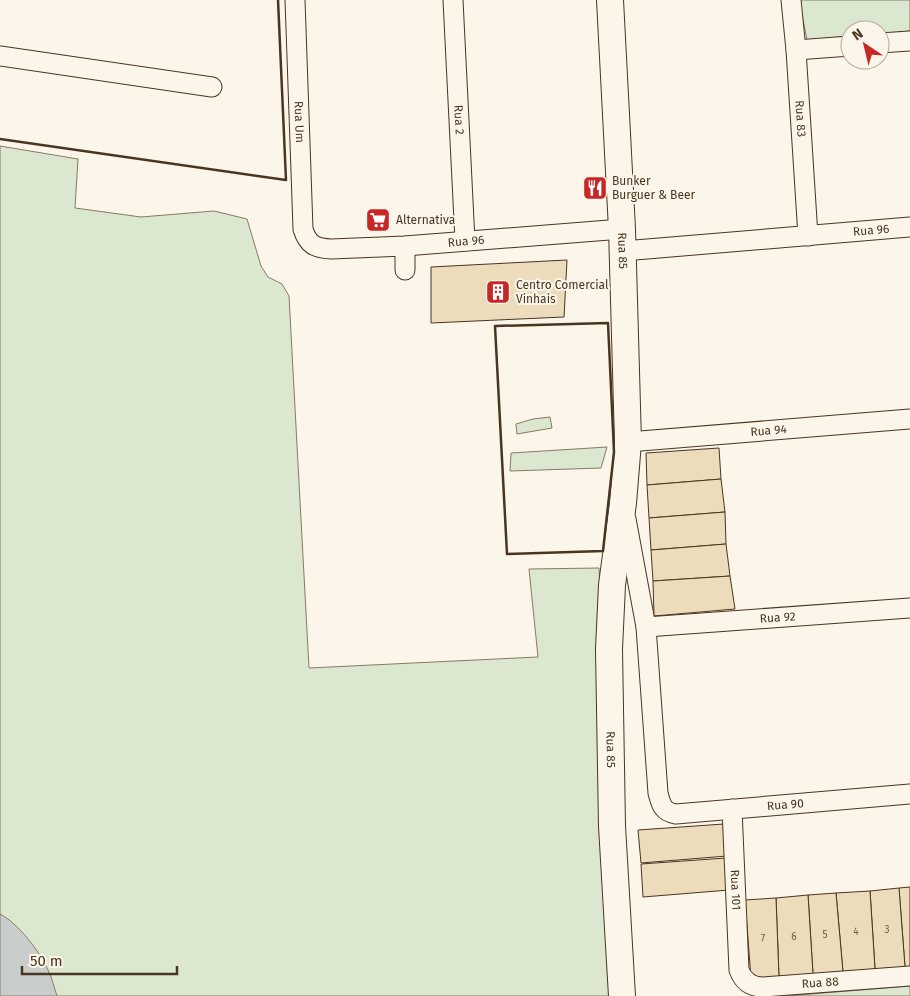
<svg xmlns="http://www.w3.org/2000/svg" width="910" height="996" viewBox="0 0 910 996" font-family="'Fira Sans',sans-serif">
<rect width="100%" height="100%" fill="#fbf6e9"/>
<g fill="#dce7d0" stroke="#887966">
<polygon points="799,0 910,0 910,31 880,34 880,30 850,30 850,36 807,40"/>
<polygon points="0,146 78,159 75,208 141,217 214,211 247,219 261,266 268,277 282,284 289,296 309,668 538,657 529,569 599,568 624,996 0,996"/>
<polygon points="550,417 552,428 517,434 516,424 533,419"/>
<polygon points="607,447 601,468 510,471 511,453"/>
<polygon points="910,986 910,996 786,996"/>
</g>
<path fill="#c9cecd" stroke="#887966" d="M0,914C18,923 40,952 48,970C52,978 54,987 57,996H0Z"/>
<g fill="#ecdcbc" stroke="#4a3520">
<polygon points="567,260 564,317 431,323 431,267"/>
<polygon points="719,448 721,479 647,485 646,453"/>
<polygon points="721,479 725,512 649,518 647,485"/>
<polygon points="725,512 726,544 651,550 649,518"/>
<polygon points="726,544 730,576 653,581 651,550"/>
<polygon points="730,576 735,609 654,616 653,581"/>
<polygon points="724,824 727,856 641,863 638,830"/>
<polygon points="726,858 729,890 643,897 641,864"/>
<polygon points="910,887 910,967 905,967 899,888"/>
<polygon points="899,888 905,967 875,969 870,891"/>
<polygon points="870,891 875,969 843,972 836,893"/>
<polygon points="836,893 843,972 813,974 808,895"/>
<polygon points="808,895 813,974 779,977 776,898"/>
<polygon points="776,898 779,977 751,978 745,900"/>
</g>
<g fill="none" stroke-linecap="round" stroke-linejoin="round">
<defs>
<g id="street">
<path id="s1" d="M295,0L303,229C308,245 315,248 331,249L405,246L622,229"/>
<path id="s2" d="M453,0L465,241"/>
<path id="s3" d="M791,0L796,50L808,236"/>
<polyline points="880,43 910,41"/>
<polyline points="796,50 850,46"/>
<polyline points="0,56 212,87"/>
<path id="s4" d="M623,251L910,227"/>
<polyline points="405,270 405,246"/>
<path id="s5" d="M628,442L910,419"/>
<path id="s6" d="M626,519L646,627L658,793C661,805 663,812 676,814L910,794"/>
<path id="s7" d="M646,627L910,608"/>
<path id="s8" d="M732,809L739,970C743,981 751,987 763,987L910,976"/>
</g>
<g id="secondary">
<path id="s9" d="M610,0L622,229L628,442L623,503L612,585L609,649L612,826L622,996"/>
</g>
</defs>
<use href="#street" stroke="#4a3520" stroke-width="21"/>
<use href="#secondary" stroke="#4a3520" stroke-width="28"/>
<use href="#street" stroke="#fbf6e9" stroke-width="19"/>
<use href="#secondary" stroke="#fbf6e9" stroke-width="26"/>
<g stroke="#4a3520" stroke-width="2.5">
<polyline points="0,139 286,180 278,0"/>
<polygon points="608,323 614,452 603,551 507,554 495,326"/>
</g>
</g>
<defs>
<symbol id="restaurant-square" viewBox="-11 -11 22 22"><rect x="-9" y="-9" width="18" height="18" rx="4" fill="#c62828" stroke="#fbf6e9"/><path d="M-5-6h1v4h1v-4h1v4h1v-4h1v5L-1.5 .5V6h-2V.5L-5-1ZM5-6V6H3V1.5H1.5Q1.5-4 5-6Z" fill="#fff"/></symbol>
<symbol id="supermarket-square" viewBox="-11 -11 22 22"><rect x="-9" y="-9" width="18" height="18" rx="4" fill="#c62828" stroke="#fbf6e9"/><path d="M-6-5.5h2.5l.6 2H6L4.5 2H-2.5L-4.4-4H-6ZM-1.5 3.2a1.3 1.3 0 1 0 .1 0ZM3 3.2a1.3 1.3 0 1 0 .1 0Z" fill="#fff"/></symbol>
<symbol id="building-square" viewBox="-11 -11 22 22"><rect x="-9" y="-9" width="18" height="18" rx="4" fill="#c62828" stroke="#fbf6e9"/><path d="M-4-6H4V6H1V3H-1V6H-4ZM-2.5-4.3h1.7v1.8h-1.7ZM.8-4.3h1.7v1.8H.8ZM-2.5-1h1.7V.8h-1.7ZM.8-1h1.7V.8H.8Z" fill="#fff"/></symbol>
</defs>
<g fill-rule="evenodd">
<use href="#restaurant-square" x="581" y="174" width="28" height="28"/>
<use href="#supermarket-square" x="364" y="206" width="28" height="28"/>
<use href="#building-square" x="484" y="278" width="28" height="28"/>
</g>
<g text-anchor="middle" stroke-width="4" stroke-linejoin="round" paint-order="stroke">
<g font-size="10" fill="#725f47">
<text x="887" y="933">3</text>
<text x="856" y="935">4</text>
<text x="825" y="938">5</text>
<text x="794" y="940">6</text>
<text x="763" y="942">7</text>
</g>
<g font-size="12" fill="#4a3520" stroke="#fbf6e9">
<text dy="4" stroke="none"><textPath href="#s3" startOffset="119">Rua 83</textPath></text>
<text dy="4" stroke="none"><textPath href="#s2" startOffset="120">Rua 2</textPath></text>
<text dy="4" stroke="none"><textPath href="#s1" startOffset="122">Rua Um</textPath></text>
<text dy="4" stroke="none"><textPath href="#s4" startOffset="249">Rua 96</textPath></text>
<text dy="4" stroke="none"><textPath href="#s1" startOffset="402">Rua 96</textPath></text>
<text dy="4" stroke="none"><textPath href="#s9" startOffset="251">Rua 85</textPath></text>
<text dy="4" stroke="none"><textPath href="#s5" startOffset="141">Rua 94</textPath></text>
<text dy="4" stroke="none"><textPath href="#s7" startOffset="132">Rua 92</textPath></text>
<text dy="4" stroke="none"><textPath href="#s9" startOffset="751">Rua 85</textPath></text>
<text dy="4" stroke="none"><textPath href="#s6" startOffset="416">Rua 90</textPath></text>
<text dy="4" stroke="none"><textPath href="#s8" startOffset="81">Rua 101</textPath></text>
<text dy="4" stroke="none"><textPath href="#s8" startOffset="250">Rua 88</textPath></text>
</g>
<g font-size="12" fill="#4a3520" stroke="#fbf6e9" text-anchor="start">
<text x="612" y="185">Bunker<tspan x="612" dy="14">Burguer &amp; Beer</tspan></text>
<text x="396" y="224">Alternativa</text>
<text x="516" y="289">Centro Comercial<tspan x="516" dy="14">Vinhais</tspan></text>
</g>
</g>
<g transform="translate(865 45) rotate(325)"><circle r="24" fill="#fbf6e9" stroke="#b4a999"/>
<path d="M0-4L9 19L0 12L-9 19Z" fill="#c62828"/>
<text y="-8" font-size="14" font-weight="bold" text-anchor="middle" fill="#4a3520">N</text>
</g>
<path d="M22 966v8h155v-8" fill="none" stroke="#4a3520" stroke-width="2.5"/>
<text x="30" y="966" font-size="15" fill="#4a3520" stroke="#fbf6e9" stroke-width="4" paint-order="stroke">50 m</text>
</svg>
